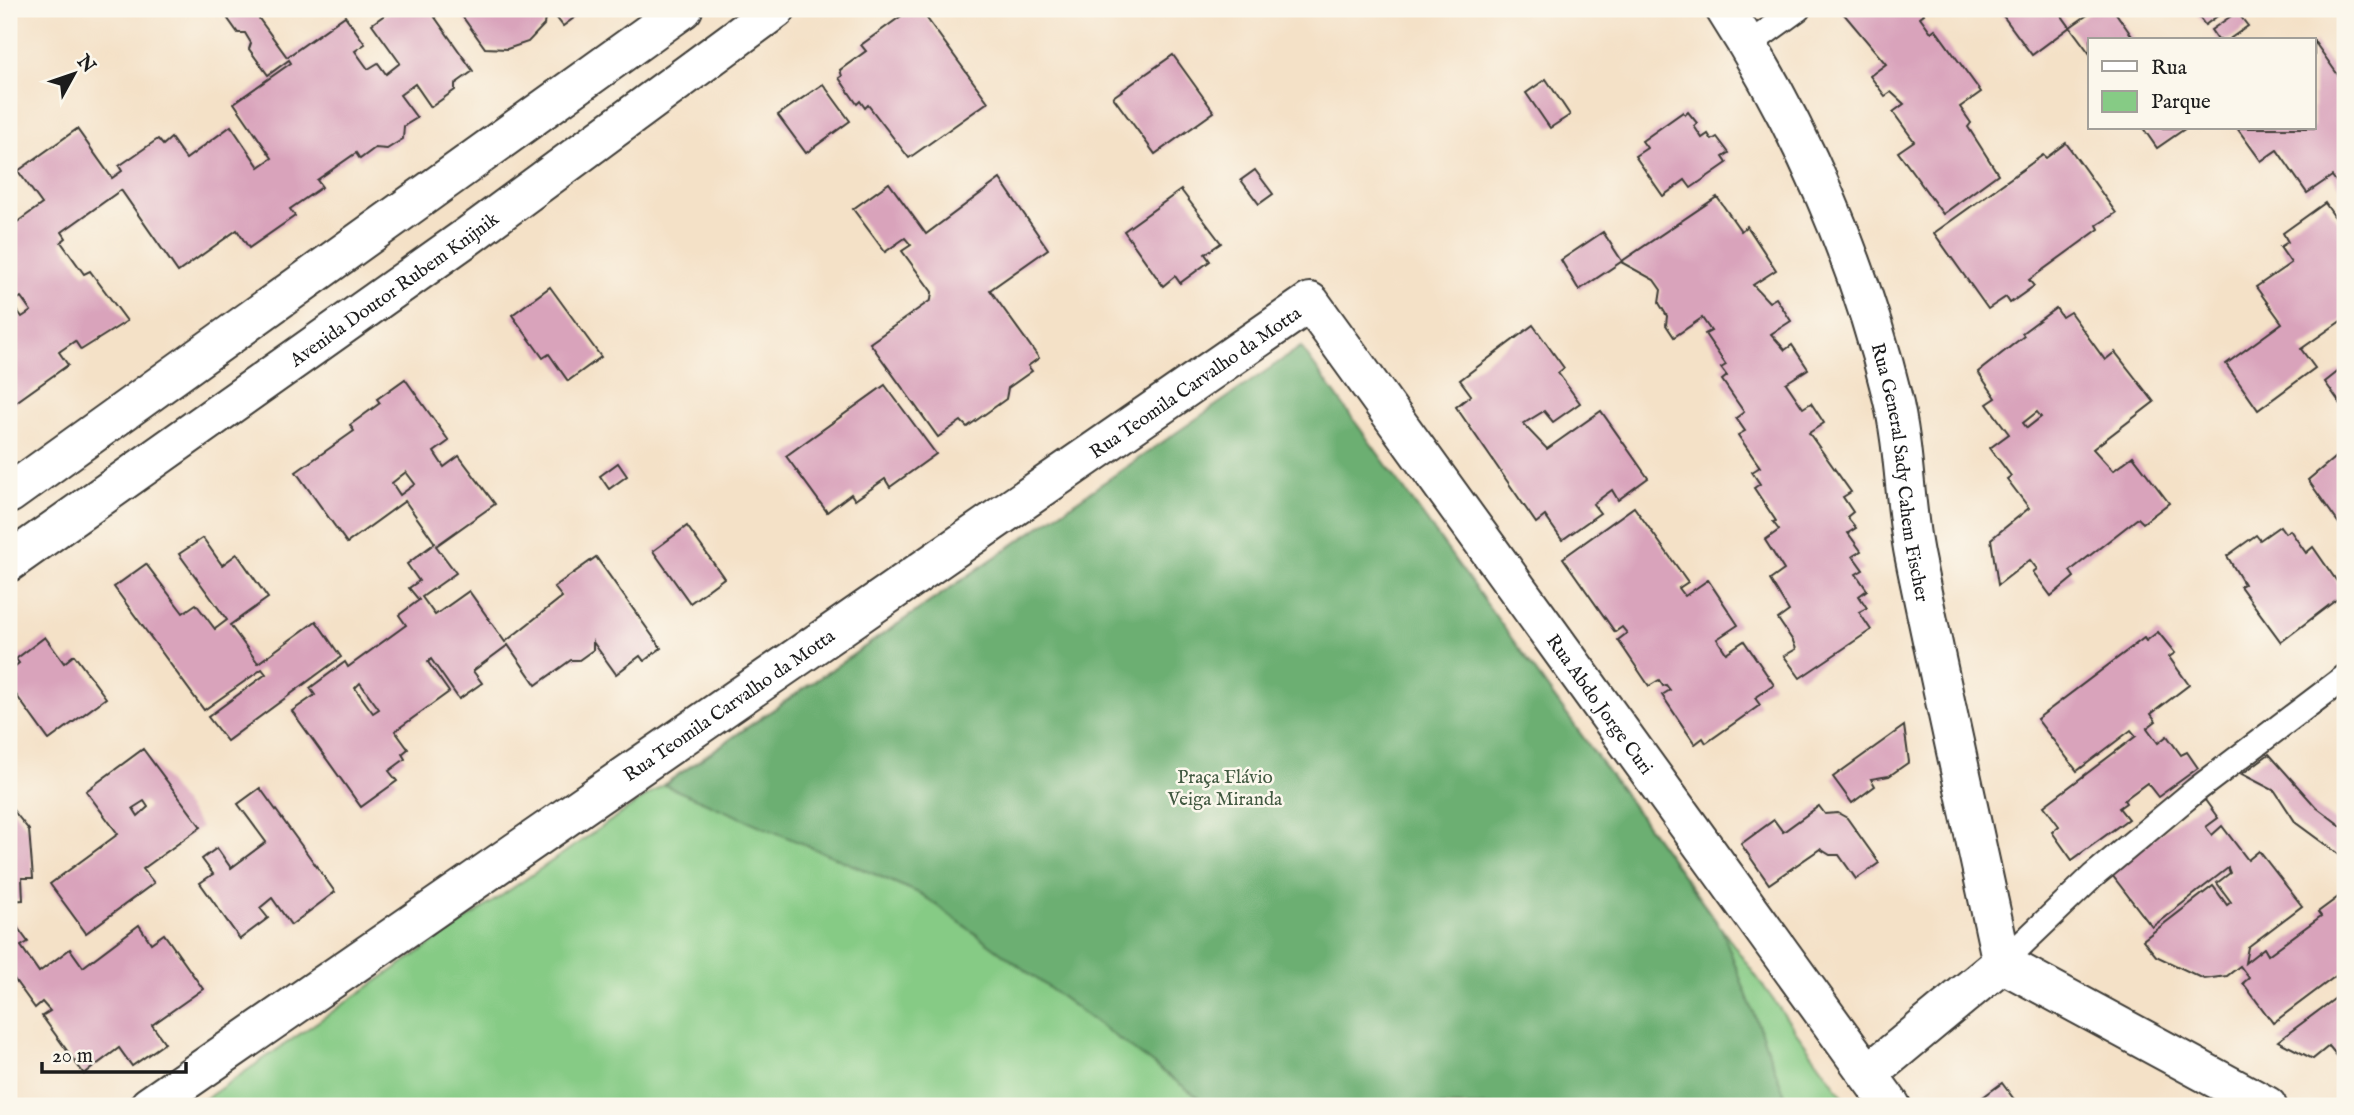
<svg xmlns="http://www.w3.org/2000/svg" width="2354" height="1115" viewBox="0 0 2354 1115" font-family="'IM FELL English',serif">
<rect width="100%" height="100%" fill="#fbf7ec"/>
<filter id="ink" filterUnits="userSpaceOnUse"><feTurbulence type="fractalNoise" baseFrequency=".0143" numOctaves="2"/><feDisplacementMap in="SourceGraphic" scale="14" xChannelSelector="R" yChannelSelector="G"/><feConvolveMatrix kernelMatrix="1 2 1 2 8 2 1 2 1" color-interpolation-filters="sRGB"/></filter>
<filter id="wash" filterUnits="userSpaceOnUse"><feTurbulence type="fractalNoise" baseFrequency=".00686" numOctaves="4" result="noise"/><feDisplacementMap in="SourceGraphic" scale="28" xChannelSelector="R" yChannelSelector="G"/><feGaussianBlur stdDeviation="1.57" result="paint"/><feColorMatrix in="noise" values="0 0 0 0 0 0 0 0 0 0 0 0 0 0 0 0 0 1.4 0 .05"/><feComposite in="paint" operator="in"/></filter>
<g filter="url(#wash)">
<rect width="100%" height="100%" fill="#f4e1c7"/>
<polygon fill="#86cb85" stroke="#517450" stroke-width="2" points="1301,347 1850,1106 195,1106"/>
<polygon fill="#6caf72" stroke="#446647" stroke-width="2" points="1301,347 1722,930 1789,1106 1210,1106 921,894 664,785"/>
<g id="blocks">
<g fill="#d9a3bb" fill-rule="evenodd">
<path d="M242,9H252L287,57L345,16L365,44L355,51L368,69L378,63L386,74L400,63L372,24L393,9H429L473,71L455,84V90L431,107L415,84L400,95L417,118L404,126L403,139L387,149L375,148L360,159L356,153L317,180L322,187L290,209L295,216L249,248L237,230L178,272L121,190L62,232L66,238L61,242L84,274L90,271L127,321L81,350L75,341L59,352L68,365L9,407V228L42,204L18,171L77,129L112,178L122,171L119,166L158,139L163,145L171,138L186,159L231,126L259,167L272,158L234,103L291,63L289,60L268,75L249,49L251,43L245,33H238L228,19ZM21,297L31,311L22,317L12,303Z"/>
<polygon points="457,9 546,9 544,25 528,42 507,49 485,48"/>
<polygon points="550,9 586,9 563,26"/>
<polygon points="911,9 920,9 988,102 909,158 868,105 865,108 860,101 857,104 839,78 842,76 840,70 866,51 861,45"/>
<polygon points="1849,9 1920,9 1924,14 1920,17 1931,32 1935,29 1981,92 1960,107 1971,123 1968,127 1998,174 1943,214 1898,152 1914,141 1893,112 1904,104 1891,92 1885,96 1870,76 1886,64 1843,13"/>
<polygon points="1998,9 2057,9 2070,27 2096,9 2113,9 2134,39 2090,40 2090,54 2070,27 2032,55"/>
<polygon points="2193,9 2227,9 2205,25"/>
<polygon points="2237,12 2248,26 2228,40 2218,40 2211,30"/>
<polygon points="2314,41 2345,85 2343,191 2332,176 2307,193 2277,150 2261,161 2237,128 2314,128"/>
<polygon points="1173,55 1214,112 1155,154 1113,97"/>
<polygon points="1546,79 1570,115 1550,128 1526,93"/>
<polygon points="823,84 850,121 806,153 778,115"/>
<polygon points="1683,112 1685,115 1688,112 1697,123 1694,126 1702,138 1708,134 1712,140 1717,137 1729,153 1723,157 1727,163 1691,188 1685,180 1663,196 1635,156 1647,148 1642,141"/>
<polygon points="2143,128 2186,128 2157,148"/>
<polygon points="2066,143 2116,213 2097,225 2099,229 2029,280 2034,286 2010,303 2006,297 1988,309 1934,233 2043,155 2046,158"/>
<polygon points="1255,170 1273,194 1259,204 1241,180"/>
<polygon points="1000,179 1048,249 990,290 1039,358 1028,366 1032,371 1008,388 1006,399 967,427 961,421 938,437 870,343 931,300 932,292 902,251 911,245 905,238 885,252 853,209 889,183 926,234"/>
<polygon points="1181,190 1221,243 1205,254 1210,261 1180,283 1175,276 1163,286 1124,231"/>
<polygon points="1717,197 1741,231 1747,226 1776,270 1753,285 1769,302 1776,298 1791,321 1771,334 1785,350 1792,345 1808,369 1786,383 1803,408 1811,403 1824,423 1809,433 1851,492 1843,497 1853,512 1847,517 1856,528 1848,533 1861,551 1853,556 1863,570 1856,574 1867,590 1859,596 1867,608 1859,612 1871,630 1800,678 1784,656 1796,649 1793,641 1778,619 1789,611 1770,580 1784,570 1765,540 1779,530 1773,522 1776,521 1754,488 1760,484 1752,472 1760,467 1738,435 1745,431 1736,418 1744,412 1722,380 1727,376 1721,368 1726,365 1705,334 1711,331 1702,318 1674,337 1666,325 1667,316 1659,303 1661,290 1654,280 1621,262 1579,290 1561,260 1603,232 1622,261"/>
<polygon points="2325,203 2345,232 2345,318 2301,349 2315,368 2258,410 2226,364 2282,323 2256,287 2291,263 2280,247 2288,242 2283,233"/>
<polygon points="550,287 601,357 568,381 549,354 543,358 512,315"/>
<path d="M2056,308L2062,317L2070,312L2105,360L2115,352L2154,402L2093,449L2113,471L2133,456L2169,503L2143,523L2138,518L2070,571L2074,577L2051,596L2033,572L2037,569L2030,560L1998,585L1991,539L2029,508L2007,479L2011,476L1990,448L2009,434L1987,404L1996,398L1978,372L2024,336L2022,333ZM2037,412L2041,417L2027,428L2023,423Z"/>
<polygon points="1533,325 1564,368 1558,373 1580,403 1553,422 1544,411 1523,424 1547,449 1601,411 1648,478 1618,500 1612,490 1593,504 1600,513 1562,540 1545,516 1536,523 1456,407 1471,395 1460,380"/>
<polygon points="2345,366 2345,410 2325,382"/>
<path d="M405,379L449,441L434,452L444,467L459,456L495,504L436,546L456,573L422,597L435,615L469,591L505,642L562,597L554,587L596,557L661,648L644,661L640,656L616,674L593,642V650L579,660H571L536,685L508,645L473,671L482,683L459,699L431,659L428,662L449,692L395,731L408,749L402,754L405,759L389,771L397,781L361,807L292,711L315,695L310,688L345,662L348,667L406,625L399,615L419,600L409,588L419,581L407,564L435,543L405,501L347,543L296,472L354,431L350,425L380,403L377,399ZM406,472L415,484L400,495L392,483ZM360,683L379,709L373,713L355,688Z"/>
<polygon points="885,385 936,454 890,487 885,479 855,500 851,494 827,512 786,456"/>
<polygon points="2345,449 2345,532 2308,480"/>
<polygon points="618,463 627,476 609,489 600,476"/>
<polygon points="1634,507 1688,582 1679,588 1685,596 1708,580 1738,625 1717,639 1726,653 1744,641 1774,685 1755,698 1760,705 1706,743 1703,738 1695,744 1662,695 1670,690 1666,685 1663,686 1659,680 1649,686 1618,640 1627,633 1622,627 1615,632 1563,558"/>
<polygon points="687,526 724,578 690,603 653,551"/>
<polygon points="2280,526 2285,533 2290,530 2306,553 2313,547 2345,593 2281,642 2240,586 2244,584 2227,556 2256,535 2260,540"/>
<polygon points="203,538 222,565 237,554 268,598 230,625 258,663 316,621 341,657 227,741 208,717 266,674 262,669 204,710 114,587 146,564 183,613 196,604 215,629 227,620 179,554"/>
<polygon points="2158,632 2175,653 2169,657 2189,685 2151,714 2156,721 2147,728 2158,743 2167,736 2181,755 2187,752 2198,768 2158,797 2147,783 2124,800 2126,803 2119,808 2128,819 2072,860 2052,832 2059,826 2044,806 2136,736 2131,730 2077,771 2037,719 2144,638 2146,641"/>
<polygon points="45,637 64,663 74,655 106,698 49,740 9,685 9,671 19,663 16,659"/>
<polygon points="1904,726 1909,762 1889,776 1871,779 1875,786 1852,803 1833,777"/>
<path d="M143,749L201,827L143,869L154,883L86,933L50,884L118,834L86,791ZM144,801L148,807L138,816L133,808Z"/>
<polygon points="2269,754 2316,807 2345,829 2345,859 2296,823 2275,791 2242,774"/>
<polygon points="260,788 335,892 291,925 272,898 260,908 268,918 240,939 200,883 213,874 202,859 217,848 231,868 266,842 238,804"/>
<polygon points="2205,800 2218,818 2206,827 2212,835 2222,826 2248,860 2259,851 2302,906 2248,947 2245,963 2264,948 2268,955 2321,916 2318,912 2345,892 2345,969 2273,1023 2243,983 2249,978 2240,966 2227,976 2204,979 2156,956 2143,940 2213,886 2227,905 2231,902 2217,883 2230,873 2228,868 2152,927 2109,871"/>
<polygon points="9,805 29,830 33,878 22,878 23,900 9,901"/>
<polygon points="1819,806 1825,814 1838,813 1847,818 1879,863 1856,879 1839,855 1830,855 1820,849 1769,884 1741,844 1774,820 1783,832"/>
<polygon points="9,916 28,942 21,946 39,972 70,949 83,967 139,925 151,943 164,934 203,989 152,1025 165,1043 132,1066 119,1048 84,1074 42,1016 50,1011 42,1002 35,1008 9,972"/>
<polygon points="2345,991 2345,1053 2339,1058 2329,1046 2313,1059 2278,1041"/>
<polygon points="2002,1083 2019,1106 1971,1106"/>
</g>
</g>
</g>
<g filter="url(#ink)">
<use href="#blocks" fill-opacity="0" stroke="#3c3a36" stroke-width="2"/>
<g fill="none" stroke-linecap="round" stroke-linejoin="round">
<defs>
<g id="lane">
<polyline points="1748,45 1798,9"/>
<polyline points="2002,963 2093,876 2196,790 2345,677"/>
</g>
<g id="street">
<path id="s1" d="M1725,9C1801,127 1859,260 1892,396C1905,448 1904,502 1914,554C1942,691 1973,827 2002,963"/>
<polyline points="2002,963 2267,1106"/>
<polyline points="1868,1074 2002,963"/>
<path id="s2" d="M149,1106L1310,302L1891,1106"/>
</g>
<g id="secondary">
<polyline points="9,494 683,9"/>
<path id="s3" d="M9,562L467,237L776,9"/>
</g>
</defs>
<use href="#lane" stroke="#3c3a36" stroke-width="28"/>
<use href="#street" stroke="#3c3a36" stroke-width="42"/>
<use href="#secondary" stroke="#3c3a36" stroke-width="42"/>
<use href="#lane" stroke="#fff" stroke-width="24"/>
<use href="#street" stroke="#fff" stroke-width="38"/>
<use href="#secondary" stroke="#fff" stroke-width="38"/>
</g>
</g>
<g text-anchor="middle" stroke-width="5" stroke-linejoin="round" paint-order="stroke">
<g font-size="19" fill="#1c1c1c" stroke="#fbf7ec">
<text dy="7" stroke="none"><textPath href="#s3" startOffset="472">Avenida Doutor Rubem Knijnik</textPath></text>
<text dy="7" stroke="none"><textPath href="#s2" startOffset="1272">Rua Teomila Carvalho da Motta</textPath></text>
<text dy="7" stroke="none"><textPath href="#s1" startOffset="500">Rua General Sady Cahem Fischer</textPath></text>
<text dy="7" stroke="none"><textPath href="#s2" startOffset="705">Rua Teomila Carvalho da Motta</textPath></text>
<text dy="7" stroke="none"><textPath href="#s2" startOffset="1908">Rua Abdo Jorge Curi</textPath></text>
</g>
<g font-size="19" fill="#415941" stroke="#fbf7ec">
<text x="1225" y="783">Praça Flávio<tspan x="1225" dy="22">Veiga Miranda</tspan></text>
</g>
</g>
<rect width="2354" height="1115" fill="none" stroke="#fbf7ec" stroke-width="35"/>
<rect x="2088" y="38" width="228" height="91" fill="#fbf7ec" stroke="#a29f99" stroke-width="2"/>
<rect x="2102" y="61" width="35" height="10" fill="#ffffff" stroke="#a29f99" stroke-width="2"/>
<text x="2151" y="74" font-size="21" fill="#1c1c1c">Rua</text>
<rect x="2102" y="91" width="35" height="21" fill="#86cb85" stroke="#a29f99" stroke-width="2"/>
<text x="2151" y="108" font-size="21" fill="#1c1c1c">Parque</text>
<g transform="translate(74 74) rotate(50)" stroke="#fbf7ec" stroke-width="5" paint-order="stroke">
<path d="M0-5L12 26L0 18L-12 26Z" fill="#1c1c1c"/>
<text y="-10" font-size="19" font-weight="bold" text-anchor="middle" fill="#1c1c1c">N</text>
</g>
<path d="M42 1062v10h144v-10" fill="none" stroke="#1c1c1c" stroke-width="3.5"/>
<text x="52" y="1062" font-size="21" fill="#1c1c1c" stroke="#fbf7ec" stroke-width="5" paint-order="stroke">20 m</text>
</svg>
